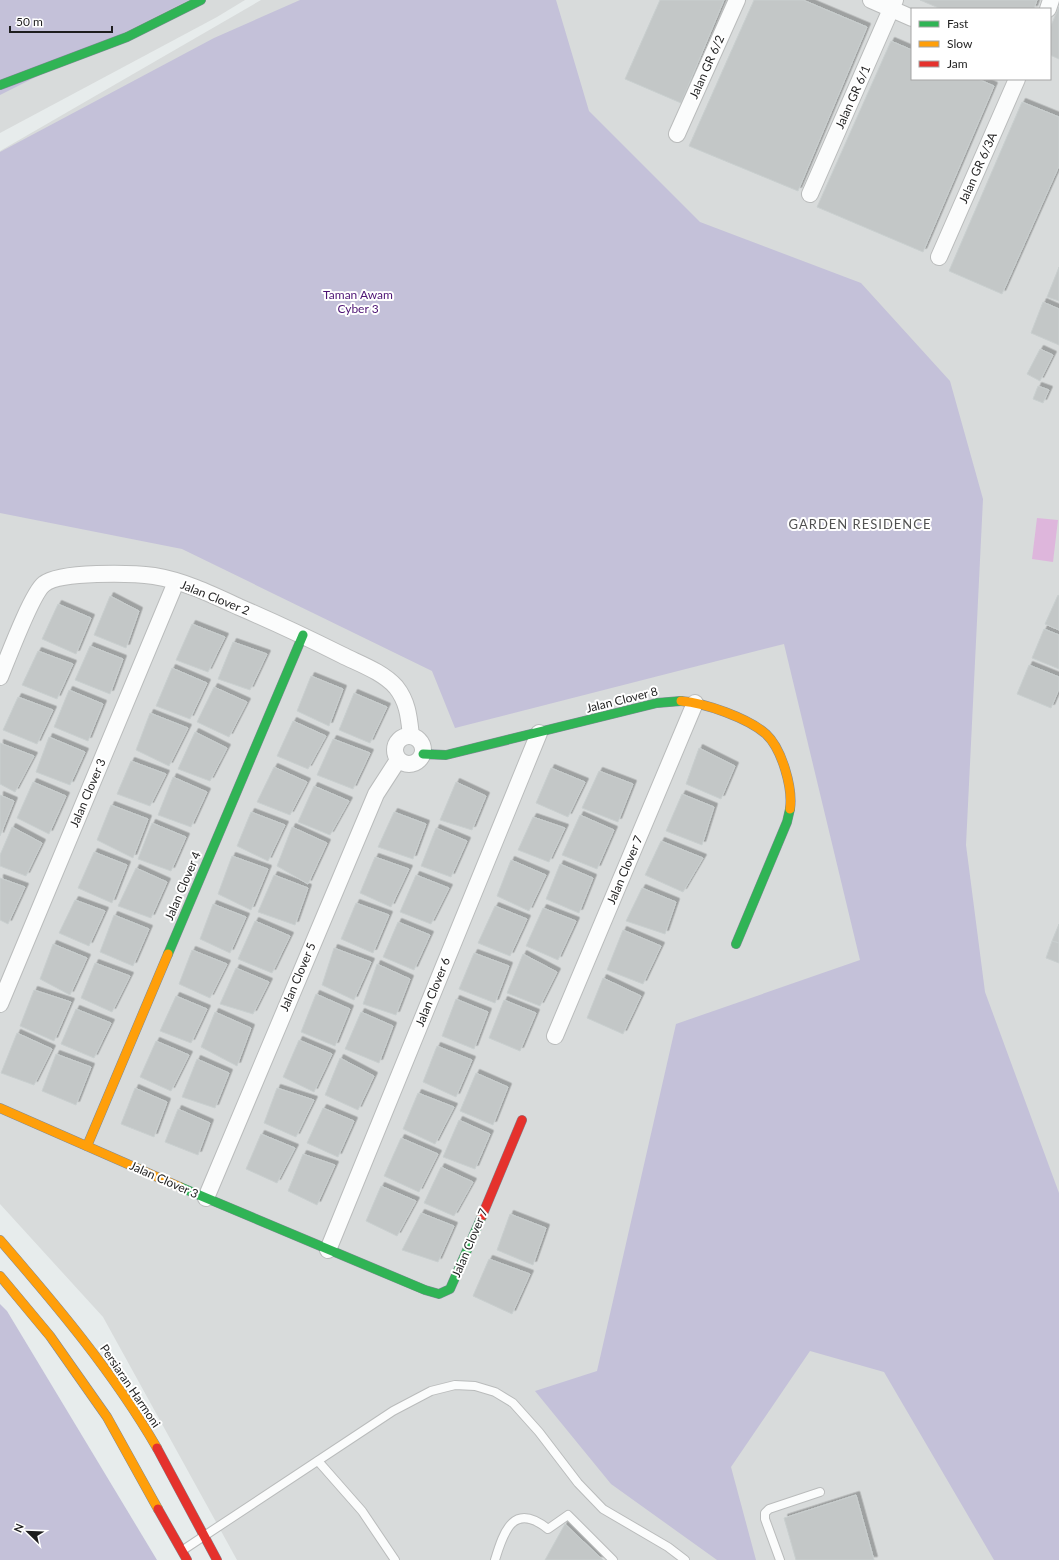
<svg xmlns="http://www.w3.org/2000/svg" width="1059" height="1560" viewBox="0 0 1059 1560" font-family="Lato,sans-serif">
<defs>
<filter id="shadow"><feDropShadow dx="3.5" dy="-3.5" stdDeviation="0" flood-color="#0004"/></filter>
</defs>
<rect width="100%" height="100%" fill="#e7ecec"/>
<g fill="#d8dbdb" fill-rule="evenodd">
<polygon points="0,0 245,0 217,17 0,133"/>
<path d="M261,0H1059V1560H237L103,1317L0,1204V151ZM912,9H1050V79H912Z"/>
</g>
<g fill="#c4c1d9">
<polygon points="0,0 189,0 0,95"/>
<polygon points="300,0 556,0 589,111 700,222 861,283 950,381 983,499 966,845 985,992 1059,1193 1059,1560 994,1560 884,1372 810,1351 731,1467 756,1560 717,1560 611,1484 535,1391 597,1371 676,1024 860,960 784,644 455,728 432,671 182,549 0,513 0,152 214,38"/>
<polygon points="0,1304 7,1311 157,1560 0,1560"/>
</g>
<polygon fill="#deb6dc" points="1037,518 1058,520 1053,562 1032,559"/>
<g fill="#c3c7c7" stroke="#c9cfcf" filter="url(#shadow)">
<polygon points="660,0 724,0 681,103 625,79"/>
<polygon points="754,0 803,0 867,27 798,191 689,146"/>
<polygon points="920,0 1037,0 1034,9 941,9"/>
<polygon points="1059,7 1059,59 1050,55 1050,28"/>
<polygon points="891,41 912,50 912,79 978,79 994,86 923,252 817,207"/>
<polygon points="1022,102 1059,117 1059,166 1002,294 949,271"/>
<polygon points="1059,267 1059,301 1047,297"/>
<polygon points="1043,302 1059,309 1059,345 1031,333"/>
<polygon points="1040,349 1053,355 1040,381 1027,374"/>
<polygon points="1038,386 1049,390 1043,403 1033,399"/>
<polygon points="1058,595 1059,596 1059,630 1045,624"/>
<polygon points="110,596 139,611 126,648 94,635"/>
<polygon points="58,604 91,618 76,654 42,639"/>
<polygon points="192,624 225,637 208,672 176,660"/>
<polygon points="1044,629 1059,635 1059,669 1032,658"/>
<polygon points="233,642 267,654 250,690 218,679"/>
<polygon points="90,646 123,659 110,694 75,680"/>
<polygon points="38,651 73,664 57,699 22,685"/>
<polygon points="1029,665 1059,677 1059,689 1051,708 1017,694"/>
<polygon points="172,668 207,683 190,719 156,706"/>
<polygon points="311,676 343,689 329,726 297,711"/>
<polygon points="214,687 247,702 229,737 197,722"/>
<polygon points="69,690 103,704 88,741 54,727"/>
<polygon points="354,693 387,707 370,743 339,730"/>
<polygon points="18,697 53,710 37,744 3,730"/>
<polygon points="150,713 188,728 169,766 136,750"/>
<polygon points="293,721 326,736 308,769 277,756"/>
<polygon points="195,732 227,748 210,781 178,769"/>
<polygon points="49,737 85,752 70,785 36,772"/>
<polygon points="333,739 370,753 353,789 317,775"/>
<polygon points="0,743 34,756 15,792 0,784"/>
<polygon points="699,748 735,766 721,799 686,784"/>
<polygon points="131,761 166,774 150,806 117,794"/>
<polygon points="274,767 307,782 290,815 257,802"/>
<polygon points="551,768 585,782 568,817 536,803"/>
<polygon points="599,771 633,784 618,822 582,808"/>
<polygon points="173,777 207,792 191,827 158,815"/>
<polygon points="33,782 66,796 49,834 17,818"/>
<polygon points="456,782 486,796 472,830 440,820"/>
<polygon points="314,786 349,801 330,835 298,822"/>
<polygon points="682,794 714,807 702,845 666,831"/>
<polygon points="0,795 14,801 0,836"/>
<polygon points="111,805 148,819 133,858 97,840"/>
<polygon points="251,812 285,825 268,861 237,846"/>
<polygon points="394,812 426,824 413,859 378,847"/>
<polygon points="580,815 614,830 597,869 562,855"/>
<polygon points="533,817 565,828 549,862 518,850"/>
<polygon points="152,823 186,837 171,871 138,859"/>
<polygon points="12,827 42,843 26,876 0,866 0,855"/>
<polygon points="292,827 327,843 308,884 277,866"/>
<polygon points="436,828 467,841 451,877 421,866"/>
<polygon points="661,841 703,858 683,892 645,875"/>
<polygon points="94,852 127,865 112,903 78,888"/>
<polygon points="232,856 268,869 251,910 218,894"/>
<polygon points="375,857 409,869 391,907 360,893"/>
<polygon points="511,860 546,875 529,911 497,896"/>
<polygon points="560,864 593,878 579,913 546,899"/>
<polygon points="136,868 167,882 151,918 118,906"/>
<polygon points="274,875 308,888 295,925 258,912"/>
<polygon points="416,875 449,888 431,924 400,912"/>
<polygon points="0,878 25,887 8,924 0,920"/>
<polygon points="642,888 676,902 665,934 626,921"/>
<polygon points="75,900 105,911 89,946 59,933"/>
<polygon points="356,903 389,915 373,953 341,939"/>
<polygon points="213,904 246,917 230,953 200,939"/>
<polygon points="495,906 527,919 510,956 478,943"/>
<polygon points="543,908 576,921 558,960 526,946"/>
<polygon points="114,915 149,929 133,966 100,952"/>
<polygon points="255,921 290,936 272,973 238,959"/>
<polygon points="398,922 430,935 414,970 383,957"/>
<polygon points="1059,924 1059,943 1052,941"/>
<polygon points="623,930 661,946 643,984 607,970"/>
<polygon points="1052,941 1059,943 1059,963 1046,958"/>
<polygon points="53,944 87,958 70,995 40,979"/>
<polygon points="334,948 371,962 354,1000 322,985"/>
<polygon points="192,950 227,964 210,998 179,984"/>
<polygon points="474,953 509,966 495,1003 459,989"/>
<polygon points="523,954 557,972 540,1006 507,993"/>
<polygon points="95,963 130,976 112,1012 81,998"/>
<polygon points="377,964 410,979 396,1015 363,1004"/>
<polygon points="236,968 269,982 253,1014 220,1004"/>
<polygon points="603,978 641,996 623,1034 587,1018"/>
<polygon points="34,990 71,1002 54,1041 20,1026"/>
<polygon points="316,994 350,1009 335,1046 301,1032"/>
<polygon points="176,996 207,1009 191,1043 160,1031"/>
<polygon points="456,999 488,1012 474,1049 442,1036"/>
<polygon points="504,1000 536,1013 520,1051 489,1038"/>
<polygon points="76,1009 111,1023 94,1058 61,1044"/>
<polygon points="215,1012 251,1028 237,1066 201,1047"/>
<polygon points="361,1012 393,1026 379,1063 345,1049"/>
<polygon points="17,1033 52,1049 34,1085 1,1073"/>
<polygon points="299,1040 332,1054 314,1092 283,1077"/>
<polygon points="156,1041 189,1055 171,1091 140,1077"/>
<polygon points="437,1046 472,1060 456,1097 423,1082"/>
<polygon points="56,1054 91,1067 76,1105 42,1091"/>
<polygon points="340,1058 374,1076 358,1110 325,1095"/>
<polygon points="197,1059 229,1073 215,1108 182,1097"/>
<polygon points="476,1073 508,1087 493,1125 460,1111"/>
<polygon points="135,1088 167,1102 154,1137 121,1124"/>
<polygon points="277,1088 314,1100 296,1137 264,1123"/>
<polygon points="418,1093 454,1107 435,1144 403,1129"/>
<polygon points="323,1108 354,1121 338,1157 307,1143"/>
<polygon points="178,1109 210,1123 198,1155 165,1142"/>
<polygon points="459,1120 490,1134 475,1169 443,1157"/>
<polygon points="261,1134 295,1148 277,1183 246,1169"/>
<polygon points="401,1138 438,1154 419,1192 384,1176"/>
<polygon points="303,1154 335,1165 317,1205 288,1191"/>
<polygon points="441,1167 473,1182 454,1216 424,1203"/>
<polygon points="381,1186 416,1201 397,1236 366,1221"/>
<polygon points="421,1213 454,1226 438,1262 402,1250"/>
<polygon points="510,1214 546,1228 533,1265 497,1250"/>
<polygon points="489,1259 530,1274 512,1314 473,1296"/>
<polygon points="856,1495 874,1560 796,1560 784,1518"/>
<polygon points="565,1524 603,1560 545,1560"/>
</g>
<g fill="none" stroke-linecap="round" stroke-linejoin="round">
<defs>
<g id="lane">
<polyline points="318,1461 362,1511 395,1560"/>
<polyline points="183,1550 393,1411 431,1391 455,1385 475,1386 495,1392 513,1403 539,1432 578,1483 603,1509 668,1547 685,1560"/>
<path d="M495,1560C504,1530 514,1502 548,1529L568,1515L613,1560"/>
<polyline points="780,1560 765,1519 765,1513 769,1509 820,1492"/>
</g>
<g id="street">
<polyline points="871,0 912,18"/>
<polyline points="1048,9 1051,0"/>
<polyline points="677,134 737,0"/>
<polyline points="810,194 895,0"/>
<polyline points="939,257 1017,79"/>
<path d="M0,677C7,660 32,593 44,584C60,571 132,573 154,576C184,581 211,594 239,607C274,622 308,638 342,655C360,664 383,672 396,687C408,702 409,718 411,736"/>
<circle cx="409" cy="750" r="14"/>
<polyline points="0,1004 176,582"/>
<polyline points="555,1036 695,703"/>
<polyline points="206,1198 376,794 398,760"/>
<polyline points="328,1250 539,733"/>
</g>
<g id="fast">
<polyline points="0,85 127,37 201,0"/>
<polyline points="423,754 446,755 657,703 681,701"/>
<polyline points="736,944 787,822 790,809"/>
<polyline points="168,954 303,635"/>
<polyline points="180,1187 425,1290 439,1294 450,1289 482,1216"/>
</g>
<g id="slow">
<path d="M681,701C705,703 748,718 766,734C782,749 793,788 790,809"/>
<polyline points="0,1108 180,1187"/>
<polyline points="87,1146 168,954"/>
<path d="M0,1240C57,1306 113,1372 157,1448"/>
<polyline points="0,1276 50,1336 107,1417 158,1509"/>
</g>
<g id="jam">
<polyline points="482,1216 522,1120"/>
<polyline points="157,1448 217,1560"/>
<polyline points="158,1509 187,1560"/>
</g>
</defs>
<use href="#lane" stroke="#babcbc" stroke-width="10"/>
<use href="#street" stroke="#babcbc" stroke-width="18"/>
<use href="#fast" stroke="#808a95" stroke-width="10"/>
<use href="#slow" stroke="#808a95" stroke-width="10"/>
<use href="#jam" stroke="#808a95" stroke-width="10"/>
<use href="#lane" stroke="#fbfcfc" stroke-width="8"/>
<use href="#street" stroke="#fbfcfc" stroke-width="16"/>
<use href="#fast" stroke="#30b455" stroke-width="9"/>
<use href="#slow" stroke="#ff9f0a" stroke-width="9"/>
<use href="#jam" stroke="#e5322d" stroke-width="9"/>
</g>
<g text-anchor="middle" stroke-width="4" stroke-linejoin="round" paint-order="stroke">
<g font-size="12" fill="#1e1e1e" stroke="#fff">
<text transform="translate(707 67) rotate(-66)" y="4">Jalan GR 6/2</text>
<text transform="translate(853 97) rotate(-66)" y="4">Jalan GR 6/1</text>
<text transform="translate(978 168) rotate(-66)" y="4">Jalan GR 6/3A</text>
<text transform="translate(215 598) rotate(22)" y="4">Jalan Clover 2</text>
<text transform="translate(622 700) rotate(-14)" y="4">Jalan Clover 8</text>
<text transform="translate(88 793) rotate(-67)" y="4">Jalan Clover 3</text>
<text transform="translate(625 870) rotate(-67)" y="4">Jalan Clover 7</text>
<text transform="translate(183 886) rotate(-67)" y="4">Jalan Clover 4</text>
<text transform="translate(298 977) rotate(-67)" y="4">Jalan Clover 5</text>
<text transform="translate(433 992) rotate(-68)" y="4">Jalan Clover 6</text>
<text transform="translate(164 1180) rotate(24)" y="4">Jalan Clover 3</text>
<text transform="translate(470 1243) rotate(-67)" y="4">Jalan Clover 7</text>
<text transform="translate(130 1386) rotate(56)" y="4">Persiaran Harmoni</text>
</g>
<g font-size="12" fill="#4d1474" stroke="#fff">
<text x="358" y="299">Taman Awam<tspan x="358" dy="14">Cyber 3</tspan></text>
</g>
<g font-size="13" letter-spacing="1" fill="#515151" stroke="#fff">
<text x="860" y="529">GARDEN RESIDENCE</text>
</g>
</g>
<rect x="911" y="8" width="140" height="72" fill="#ffffff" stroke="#a5a5a5"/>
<rect x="919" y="21" width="20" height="6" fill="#30b455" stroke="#a5a5a5"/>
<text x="947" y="28" font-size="12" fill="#1e1e1e">Fast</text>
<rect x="919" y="41" width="20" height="6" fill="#ff9f0a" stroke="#a5a5a5"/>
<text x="947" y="48" font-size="12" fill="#1e1e1e">Slow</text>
<rect x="919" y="61" width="20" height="6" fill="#e5322d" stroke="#a5a5a5"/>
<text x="947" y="68" font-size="12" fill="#1e1e1e">Jam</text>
<g transform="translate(28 1532) rotate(293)" stroke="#ffffff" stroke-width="3" paint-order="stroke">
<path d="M0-3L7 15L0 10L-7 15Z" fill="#1e1e1e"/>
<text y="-6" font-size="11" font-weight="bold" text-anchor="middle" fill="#1e1e1e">N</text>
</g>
<path d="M10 26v6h102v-6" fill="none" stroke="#1e1e1e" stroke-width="2"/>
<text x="16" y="26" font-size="12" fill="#1e1e1e" stroke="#ffffff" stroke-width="3" paint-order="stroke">50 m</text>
</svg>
